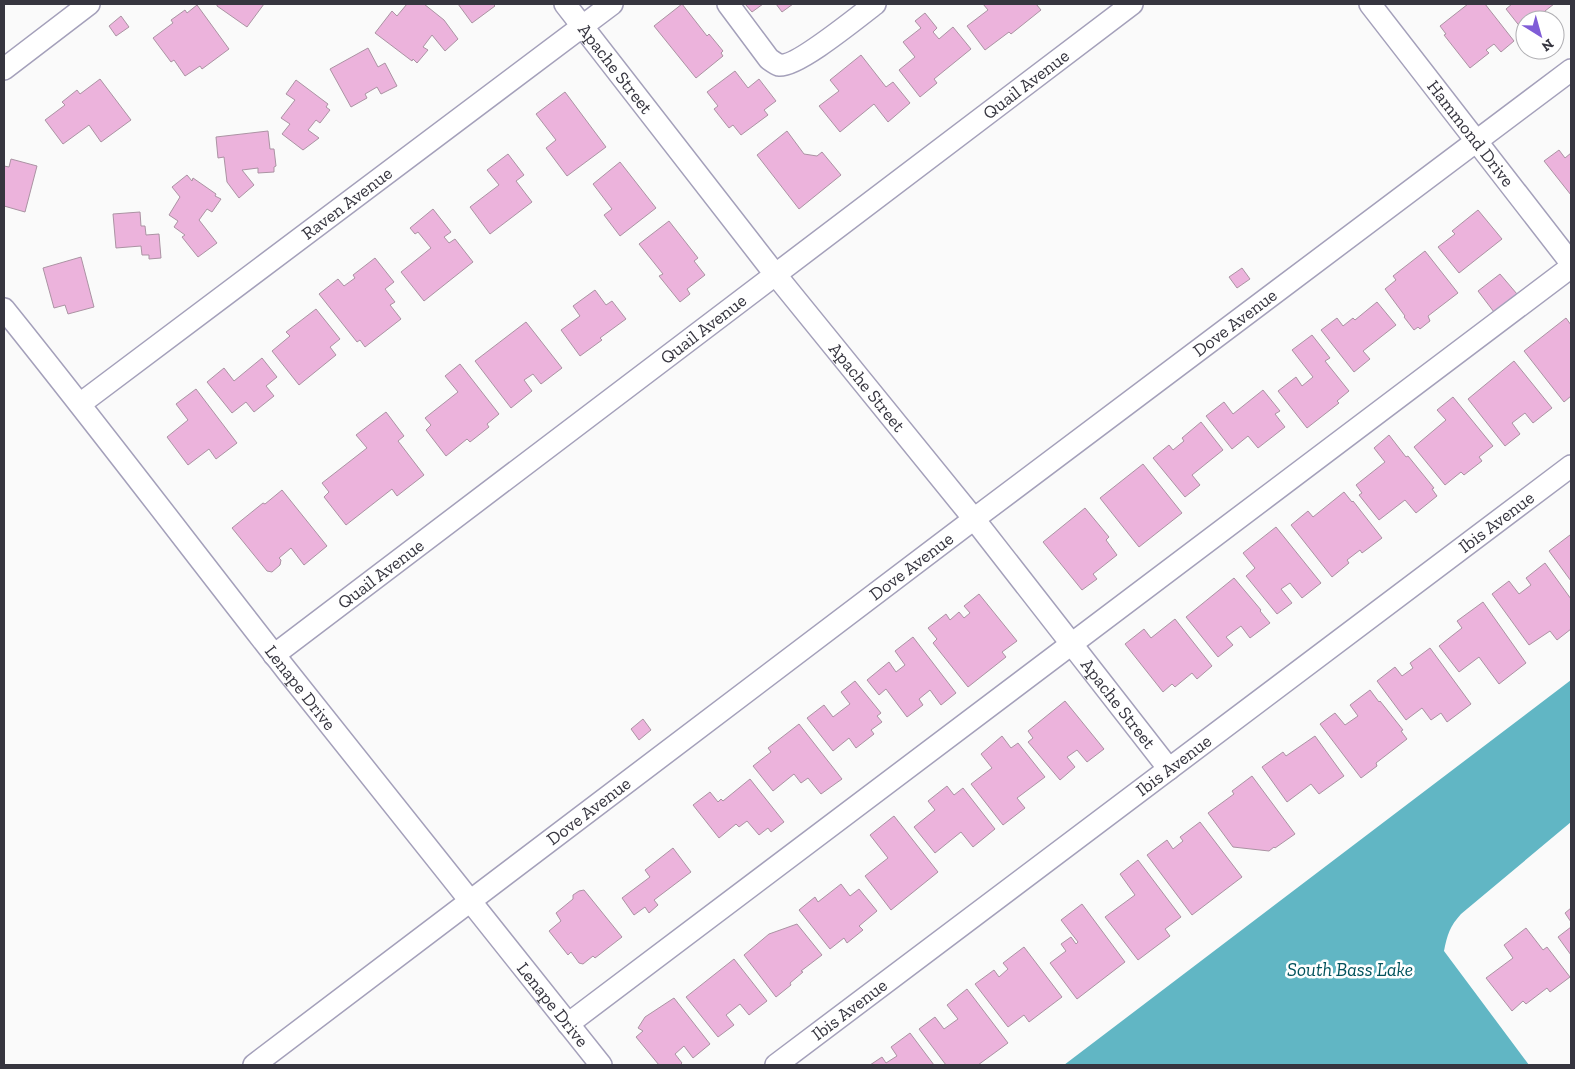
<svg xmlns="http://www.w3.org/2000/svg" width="1575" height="1069" viewBox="0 0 1575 1069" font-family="'Zilla Slab',serif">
<rect width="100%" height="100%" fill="#fafafa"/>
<path fill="#61b6c4" d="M1571,680V822L1461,914C1450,926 1447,935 1444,951L1529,1065H1064Z"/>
<g fill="#ecb3dc" stroke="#ab93a3">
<polygon points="217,4 264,4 247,27 217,6"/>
<polygon points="407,4 424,4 444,20 458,39 445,51 432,35 423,47 428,50 417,63 413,59 412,61 375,33 392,11 397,16"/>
<polygon points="458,4 495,4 494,5 495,6 472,23"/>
<polygon points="682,4 707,36 709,34 723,51 721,53 723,56 696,78 654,26"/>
<polygon points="745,4 763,4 752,12"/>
<polygon points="776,4 793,4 782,12"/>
<polygon points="983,4 1036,4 1041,10 1011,34 1009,32 985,50 967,26 988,10"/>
<polygon points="1468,4 1485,4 1514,41 1501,52 1494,44 1486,50 1489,53 1470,68 1444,35 1446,34 1440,26"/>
<polygon points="1512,4 1554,4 1545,11 1549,16 1544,20 1525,20 1525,33 1506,9"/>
<polygon points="197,5 229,49 202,69 200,66 185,76 174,60 171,62 153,38 173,23 171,20 185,10 187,13"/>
<polygon points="925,13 937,28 933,32 939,39 953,27 971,49 934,79 937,83 920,97 899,70 915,57 903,42 921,28 915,21"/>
<polygon points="121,16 129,27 116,36 109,26"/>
<polygon points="368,48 378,67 385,63 397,86 381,94 377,87 365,94 367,98 351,107 330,69"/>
<polygon points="861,55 886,87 893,82 910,103 888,122 874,104 840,132 819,106 839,91 830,80"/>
<polygon points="735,71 748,88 759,79 776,101 764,110 768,115 741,135 733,125 729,128 714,109 718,106 707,92"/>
<polygon points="100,79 131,120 101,142 89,125 63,144 45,120 65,105 62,102 77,90 80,94"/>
<polygon points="296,80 328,104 326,107 330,110 320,123 316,120 308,130 319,138 303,150 282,134 290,124 281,118 295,100 286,94"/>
<polygon points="565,92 606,147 567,176 546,148 556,140 536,114"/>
<polygon points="268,131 270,149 274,149 276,166 274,167 274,172 258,173 258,168 242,170 254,185 239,198 227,182 224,157 218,158 216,137"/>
<polygon points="787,131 804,154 817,156 822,152 841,175 799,209 757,155"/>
<polygon points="1559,150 1565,158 1571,153 1571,195 1544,161"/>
<polygon points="508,154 524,175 516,181 532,202 490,234 470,207 499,185 487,170"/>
<polygon points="11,159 37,166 25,212 4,206 4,166 9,167"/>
<polygon points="620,162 656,208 620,236 604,215 612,209 593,184"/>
<polygon points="187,175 192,181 193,178 216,194 215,196 221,199 212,212 207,209 199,220 217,243 198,257 182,237 185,235 174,227 178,221 169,215 180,197 172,187"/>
<polygon points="433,209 451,232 444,237 449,243 455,239 473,262 424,301 401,272 431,248 418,232 415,234 410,228"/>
<polygon points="1478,210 1502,239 1459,273 1438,247 1455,234 1452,231"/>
<polygon points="140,212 141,226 145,226 146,235 159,234 161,258 149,259 149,255 142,255 141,246 116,248 113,214"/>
<polygon points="669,221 698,258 694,261 705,275 687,289 690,294 680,302 659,276 663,274 639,244"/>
<polygon points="1425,251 1458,293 1428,316 1430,321 1420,329 1418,327 1414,330 1404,317 1405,316 1385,289 1396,280 1393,276"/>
<polygon points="81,257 94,307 68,314 65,305 54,308 43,268"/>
<polygon points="375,258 394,282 385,289 395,302 390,305 401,319 365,347 360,340 357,342 319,294 338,279 344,286 355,278 353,275"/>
<polygon points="1242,268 1250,279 1237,288 1229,277"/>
<polygon points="1500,274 1517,294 1494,312 1478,291"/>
<polygon points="595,290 606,305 612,301 626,319 600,338 602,340 580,356 561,330 580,316 573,306"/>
<polygon points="1377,302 1396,325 1363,351 1370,359 1354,372 1321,330 1337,318 1343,326 1353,318 1355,320"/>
<polygon points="316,309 340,339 330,347 336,355 299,385 272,351 290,336 286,332"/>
<polygon points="1566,318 1571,325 1571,396 1564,402 1524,351"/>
<polygon points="526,322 562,368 541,384 533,374 524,380 532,391 511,408 475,361"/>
<polygon points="1312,335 1330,358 1325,361 1349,391 1337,401 1339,403 1307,428 1278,391 1296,377 1302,386 1313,377 1292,350"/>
<polygon points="262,358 277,377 266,386 274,396 254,412 246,402 232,413 207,382 224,368 234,381"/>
<polygon points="1514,361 1552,408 1533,423 1525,413 1512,423 1520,434 1505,446 1468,399"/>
<polygon points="460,364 499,414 487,424 489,427 470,442 467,439 446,456 426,430 431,425 425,418 458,392 445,376"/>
<polygon points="196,389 237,443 216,459 209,449 188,465 167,437 188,420 176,404"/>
<polygon points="1263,390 1280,411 1275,414 1285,427 1258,448 1248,436 1232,449 1206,416 1224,402 1233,414"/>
<polygon points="1453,397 1493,446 1479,457 1482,461 1464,475 1461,472 1445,485 1414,447 1446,420 1437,410"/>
<polygon points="386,412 404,436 398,441 424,475 397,496 392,489 346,525 324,497 329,492 322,483 367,448 356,435"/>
<polygon points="1201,422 1223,450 1192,475 1200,485 1185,497 1153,458 1169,445 1173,450 1184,441 1182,438"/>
<polygon points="1389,435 1406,457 1408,456 1434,488 1432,489 1437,496 1416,513 1405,500 1379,520 1359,495 1362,493 1356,485 1385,462 1374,448"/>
<polygon points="1143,464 1182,513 1139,547 1100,498"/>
<polygon points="282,490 327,546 304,565 291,548 279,558 281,560 280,565 272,572 267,571 232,528 263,503 265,504"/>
<polygon points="1344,492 1352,502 1353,501 1382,538 1362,553 1360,550 1347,560 1349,563 1332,577 1291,525 1308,511 1313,517"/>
<polygon points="1085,508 1109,537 1106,540 1117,555 1093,574 1097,579 1082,590 1043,542"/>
<polygon points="1276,527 1321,583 1302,598 1290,583 1281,589 1292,603 1277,614 1246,576 1255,568 1243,553"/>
<polygon points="1570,535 1571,536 1571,581 1549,551"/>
<polygon points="1545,563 1571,599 1571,629 1557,640 1550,631 1529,645 1492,594 1509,581 1519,594 1531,585 1526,578"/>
<polygon points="1234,578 1261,610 1260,611 1270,623 1250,638 1241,626 1226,637 1233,645 1218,657 1186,617"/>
<polygon points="979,594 1017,641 1002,652 1006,657 968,687 933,643 937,639 928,628 946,614 950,620 959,612 964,618 970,613 964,606"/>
<polygon points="1483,602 1526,663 1499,684 1479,657 1459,672 1439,646 1462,628 1457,621"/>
<polygon points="1175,619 1212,666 1197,679 1192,673 1175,687 1172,684 1163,692 1125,644 1144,629 1151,638"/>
<polygon points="913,637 956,693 941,705 930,690 919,699 923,705 907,717 886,689 879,695 867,680 889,662 896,672 905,665 895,651"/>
<polygon points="1430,648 1471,704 1447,722 1441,713 1431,720 1422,708 1406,720 1377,681 1395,667 1402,676 1413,668 1410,663"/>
<polygon points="855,681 881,713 877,716 882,722 871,730 874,734 856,748 849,738 833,751 807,718 824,705 833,717 850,704 841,692"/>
<polygon points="1370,690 1379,702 1380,701 1403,730 1401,731 1407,739 1376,763 1377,766 1361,778 1320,724 1335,713 1345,725 1358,716 1350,705"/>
<polygon points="1065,701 1104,749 1087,762 1077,750 1067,757 1075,767 1060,780 1028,742 1033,738 1028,731"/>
<polygon points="643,719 651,730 639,740 631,729"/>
<polygon points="799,724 842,779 821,794 808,778 801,783 794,774 773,791 753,766 771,752 768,748"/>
<polygon points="1002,736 1011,748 1018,743 1045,777 1017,798 1025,808 1003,825 971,784 992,768 981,754"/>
<polygon points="1315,736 1344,776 1319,794 1311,784 1287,802 1262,767 1283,752 1286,756"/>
<polygon points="1252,776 1295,834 1275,848 1274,847 1269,851 1233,847 1208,813 1234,794 1232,791"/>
<polygon points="750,779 784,822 771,832 768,828 759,835 747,821 739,827 736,824 719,838 693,805 710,792 718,802 721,799 723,801"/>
<polygon points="947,786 954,795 963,788 995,829 973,847 961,832 935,853 914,827 935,810 928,801"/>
<polygon points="894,816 938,872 891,910 865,876 888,858 870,835"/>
<polygon points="1200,822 1242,877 1192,915 1147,855 1167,840 1173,849 1183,841 1180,837"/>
<polygon points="673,848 691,872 654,900 658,905 649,913 645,907 634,915 622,898 650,877 645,870"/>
<polygon points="1138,860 1181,917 1165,929 1170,936 1138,960 1105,917 1135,895 1120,874"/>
<polygon points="841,884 850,896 859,889 877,911 859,926 863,930 847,943 844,938 830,949 799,910 815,897 818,902"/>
<polygon points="584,890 622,937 595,958 593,956 583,964 579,963 571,952 568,955 549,931 561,921 556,913 573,899 573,895 579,891"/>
<polygon points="1082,904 1125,962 1077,999 1050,963 1066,951 1061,944 1071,937 1076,944 1078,942 1061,920"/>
<polygon points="1571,908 1571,922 1565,913"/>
<polygon points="797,924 822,955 801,971 803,972 790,983 791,985 776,997 744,955 769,934"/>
<polygon points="1571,927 1571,955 1558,937"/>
<polygon points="1526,928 1543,950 1547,947 1570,977 1550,992 1547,988 1526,1004 1523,1001 1512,1011 1486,978 1513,958 1504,945"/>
<polygon points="1024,947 1062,997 1029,1022 1024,1015 1008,1027 975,984 994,970 999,977 1008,969 1003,963"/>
<polygon points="734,959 767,1001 749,1015 740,1004 726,1015 734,1025 718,1037 686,997"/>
<polygon points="967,989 1008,1043 978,1065 946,1065 919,1029 935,1017 944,1029 958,1019 947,1005"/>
<polygon points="674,998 710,1044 693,1058 684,1046 675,1054 682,1063 680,1065 659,1065 636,1037 643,1031 638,1028 645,1017"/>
<polygon points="910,1033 934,1065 870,1065 882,1057 886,1063 897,1056 891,1047"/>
</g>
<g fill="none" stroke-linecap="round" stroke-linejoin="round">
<defs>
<g id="minor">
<path id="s1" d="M565,4L775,274L974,519L1169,769"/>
<path d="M728,4L769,59C772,61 776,64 779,65C796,68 859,16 875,4"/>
<path id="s2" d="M1370,4L1571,263"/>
<polyline points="4,69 89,4"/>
<path id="s3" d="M4,309C100,428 192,550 287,671C391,803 496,934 601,1065"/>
<path id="s4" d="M80,404L612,4"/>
<path id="s5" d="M274,655L1132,4"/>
<polyline points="568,1024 1571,267"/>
<path id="s6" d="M254,1065L974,519L1571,70"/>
<path id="s7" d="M776,1065L1571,466"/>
</g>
</defs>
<use href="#minor" stroke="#a4a0ba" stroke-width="24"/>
<use href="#minor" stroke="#fff" stroke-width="21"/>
</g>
<g text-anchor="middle" stroke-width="5" stroke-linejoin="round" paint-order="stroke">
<g font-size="18" fill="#36353f" stroke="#fff">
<text dy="6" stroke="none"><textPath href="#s1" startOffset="82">Apache Street</textPath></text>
<text dy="6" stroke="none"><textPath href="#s5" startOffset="944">Quail Avenue</textPath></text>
<text dy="6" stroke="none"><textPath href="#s2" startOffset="164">Hammond Drive</textPath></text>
<text dy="6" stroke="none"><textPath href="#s4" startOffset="334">Raven Avenue</textPath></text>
<text dy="6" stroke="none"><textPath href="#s6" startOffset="1230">Dove Avenue</textPath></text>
<text dy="6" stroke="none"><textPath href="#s5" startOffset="539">Quail Avenue</textPath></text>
<text dy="6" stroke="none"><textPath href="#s1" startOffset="488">Apache Street</textPath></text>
<text dy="6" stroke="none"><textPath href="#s7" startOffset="902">Ibis Avenue</textPath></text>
<text dy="6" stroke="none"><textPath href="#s6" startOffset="825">Dove Avenue</textPath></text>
<text dy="6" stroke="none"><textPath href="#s5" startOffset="134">Quail Avenue</textPath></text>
<text dy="6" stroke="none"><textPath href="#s3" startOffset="481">Lenape Drive</textPath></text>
<text dy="6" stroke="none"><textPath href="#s1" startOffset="892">Apache Street</textPath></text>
<text dy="6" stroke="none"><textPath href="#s7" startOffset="498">Ibis Avenue</textPath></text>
<text dy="6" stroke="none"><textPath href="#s6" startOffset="420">Dove Avenue</textPath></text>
<text dy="6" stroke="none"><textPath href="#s3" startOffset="886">Lenape Drive</textPath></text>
<text dy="6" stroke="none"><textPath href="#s7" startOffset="92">Ibis Avenue</textPath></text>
</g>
<g font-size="19" font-style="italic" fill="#01525c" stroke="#fff">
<text x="1350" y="976">South Bass Lake</text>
</g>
</g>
<rect width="1575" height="1069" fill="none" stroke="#36353f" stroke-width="10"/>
<g transform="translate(1540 35) rotate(143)"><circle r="24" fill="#ffffff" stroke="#afaeb2"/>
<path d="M0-4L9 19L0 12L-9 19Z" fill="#805dd7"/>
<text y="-8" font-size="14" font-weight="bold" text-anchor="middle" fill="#36353f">N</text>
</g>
</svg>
